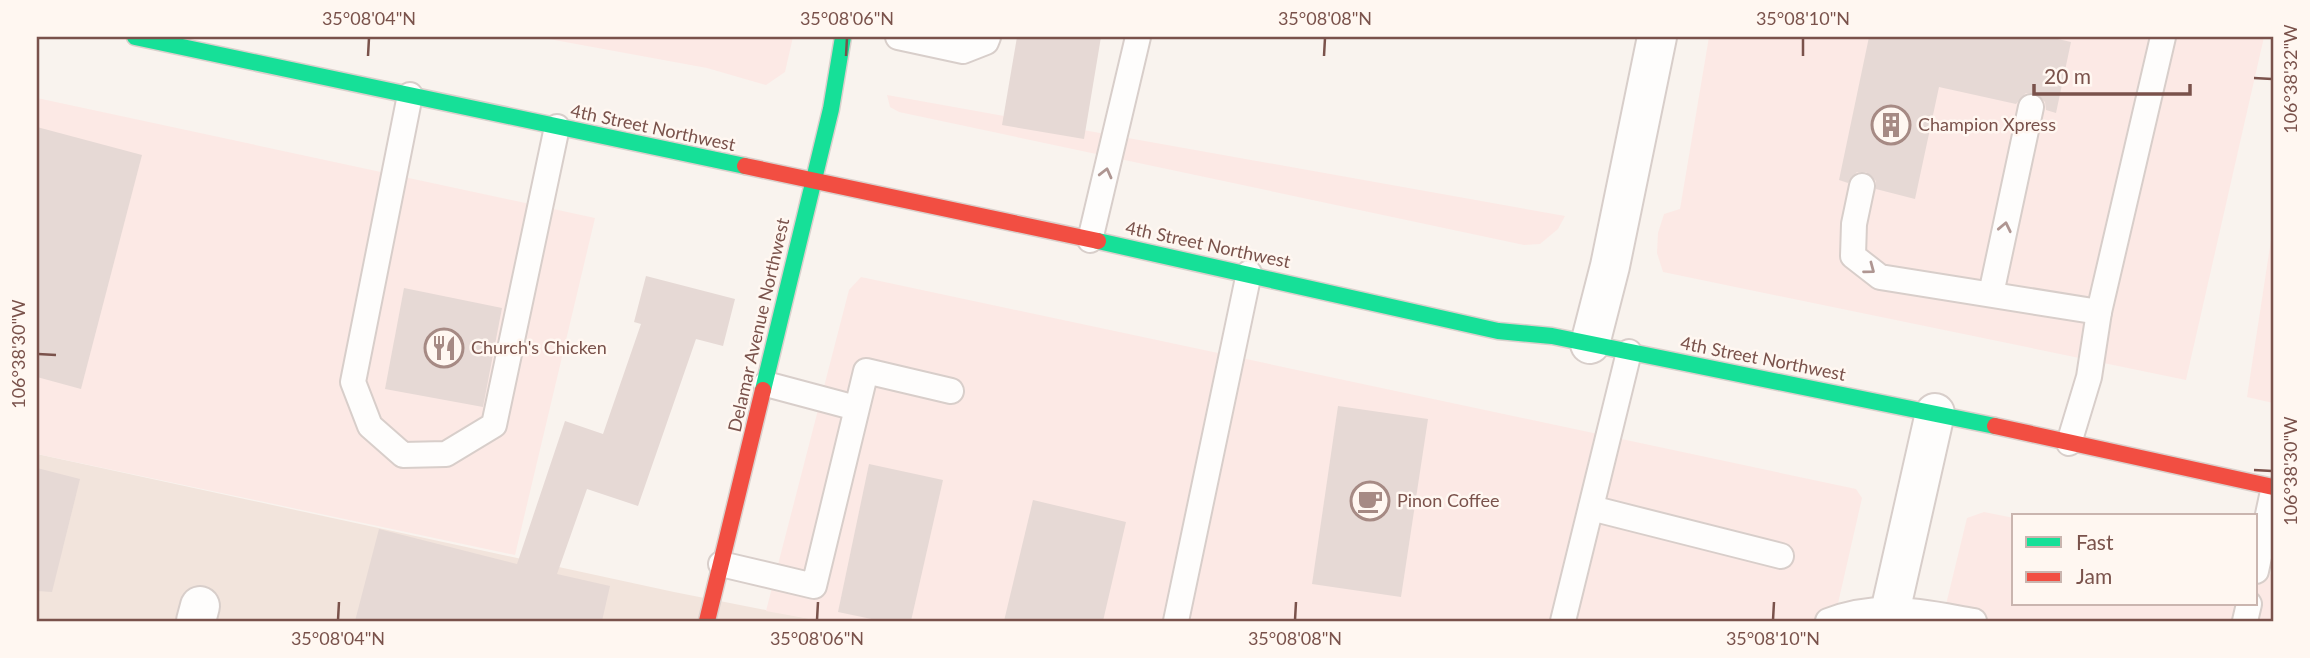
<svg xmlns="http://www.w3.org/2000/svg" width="2310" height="658" viewBox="0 0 2310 658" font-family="Lato,sans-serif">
<rect width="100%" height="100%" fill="#f9f3ee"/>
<polygon fill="#f2e4dc" points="37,454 674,592 821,621 37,621"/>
<g fill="#fce9e5">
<polygon points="538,37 793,37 785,72 766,85 707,68"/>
<polygon points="1709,37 2264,37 2186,380 1663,272 1657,253 1658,233 1664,214 1680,209"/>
<polygon points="887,95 1565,216 1558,229 1540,244 1524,245 899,112 890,107"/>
<polygon points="37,98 595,218 515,555 37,454"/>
<polygon points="2273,227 2273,403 2247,397"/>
<polygon points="861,277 1856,489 1862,498 1834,621 821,621 766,611 849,290"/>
<polygon points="1984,512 2014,518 2014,604 2256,604 2256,571 2273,575 2273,621 1942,621 1967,518"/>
</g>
<g fill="#e6d9d5">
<polygon points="1017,37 1101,37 1084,139 1002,125"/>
<polygon points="1869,37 2049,37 2071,42 2056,113 2046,110 2045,102 2035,93 2026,93 2016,104 1939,87 1915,199 1876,189 1876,181 1866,172 1857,172 1848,183 1839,180"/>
<polygon points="37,127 142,155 81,389 37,377"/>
<polygon points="646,276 735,299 723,346 696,339 638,506 587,489 557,574 610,586 602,621 355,621 379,529 517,564 565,421 603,434 641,324 634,322"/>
<polygon points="404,288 502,308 483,407 385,389"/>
<polygon points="1338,406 1428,419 1401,597 1312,584"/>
<polygon points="869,464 943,480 911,621 881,621 838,612"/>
<polygon points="37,468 80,479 52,592 37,591"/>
<polygon points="1033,500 1126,522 1103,621 1004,621"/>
</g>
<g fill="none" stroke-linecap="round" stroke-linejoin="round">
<defs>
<g id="lane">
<polyline points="898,37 963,51 986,42 988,37"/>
<polyline points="410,95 353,382 370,426 403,455 446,454 494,425 557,127"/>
<polyline points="1862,186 1854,224 1853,256 1880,277 2099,312"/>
<polyline points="1090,240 1138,37"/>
<polyline points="1991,294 2031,107"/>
<polyline points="766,384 856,408"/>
<polyline points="2069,443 2089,377 2099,312 2163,37"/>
<polyline points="1591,508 1781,556"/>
<polyline points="721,564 814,586 866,371 951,391"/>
<polyline points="2256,571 2273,491"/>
<polyline points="1176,621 1249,273"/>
<polyline points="1563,621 1629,352"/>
<path d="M1828,621C1880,601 1921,612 1974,621"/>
<polyline points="2245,621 2249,604"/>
</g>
<g id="street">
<polyline points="1590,344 1610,266 1657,37"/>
<polyline points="196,621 200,606"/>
<polyline points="1888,621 1935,413"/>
</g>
<g id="fast">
<polyline points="135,37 745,166"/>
<polyline points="1098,241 1498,331 1552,336 1995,426"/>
<polyline points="763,390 831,109 843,37"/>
</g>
<g id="jam">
<polyline points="745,166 1098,241"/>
<polyline points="1995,426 2273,487"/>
<polyline points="707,621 763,390"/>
</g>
</defs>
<use href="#lane" stroke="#d8ceca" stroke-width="28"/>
<use href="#street" stroke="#d8ceca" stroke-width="42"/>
<use href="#fast" stroke="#dad0cc" stroke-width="19"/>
<use href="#jam" stroke="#dad0cc" stroke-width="19"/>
<use href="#lane" stroke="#fefdfc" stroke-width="24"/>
<use href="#street" stroke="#fefdfc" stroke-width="38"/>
<use href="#fast" stroke="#16e098" stroke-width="16"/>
<use href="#jam" stroke="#f24e42" stroke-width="16"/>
</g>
<defs><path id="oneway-chevron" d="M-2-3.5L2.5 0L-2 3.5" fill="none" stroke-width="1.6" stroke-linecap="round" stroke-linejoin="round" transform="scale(1.75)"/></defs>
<g stroke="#af9692">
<use href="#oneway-chevron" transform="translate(1106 173) rotate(-76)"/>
<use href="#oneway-chevron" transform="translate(2005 227) rotate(-78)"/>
<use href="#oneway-chevron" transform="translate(1870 269) rotate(37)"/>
</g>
<path fill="none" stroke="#7a524b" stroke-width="2.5" d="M368,56L369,38M846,56L847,38M1324,56L1325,38M1803,56V38M2254,78L2272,79M38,354L56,355M2254,470L2272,471M338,620L339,602M817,620L818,602M1295,620L1296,602M1773,620L1774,602"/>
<defs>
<symbol id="building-ring" viewBox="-11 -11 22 22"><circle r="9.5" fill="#fff7f1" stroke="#a68a84" stroke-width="1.5"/><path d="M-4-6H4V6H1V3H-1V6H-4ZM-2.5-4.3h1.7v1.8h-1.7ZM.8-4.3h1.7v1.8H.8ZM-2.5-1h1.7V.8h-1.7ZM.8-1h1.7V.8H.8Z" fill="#a68a84"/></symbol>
<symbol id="restaurant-ring" viewBox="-11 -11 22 22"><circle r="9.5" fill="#fff7f1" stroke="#a68a84" stroke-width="1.5"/><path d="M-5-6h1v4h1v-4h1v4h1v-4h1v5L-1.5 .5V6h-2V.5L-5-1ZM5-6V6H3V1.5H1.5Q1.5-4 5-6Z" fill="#a68a84"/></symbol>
<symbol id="cafe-ring" viewBox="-11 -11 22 22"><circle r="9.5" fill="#fff7f1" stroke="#a68a84" stroke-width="1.5"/><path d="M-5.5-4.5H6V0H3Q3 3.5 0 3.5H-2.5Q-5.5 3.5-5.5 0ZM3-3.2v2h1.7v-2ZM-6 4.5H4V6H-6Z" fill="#a68a84"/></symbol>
</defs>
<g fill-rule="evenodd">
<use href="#building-ring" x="1869" y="103" width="44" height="44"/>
<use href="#restaurant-ring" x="422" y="326" width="44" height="44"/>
<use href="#cafe-ring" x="1348" y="479" width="44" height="44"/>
</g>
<g text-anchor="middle" stroke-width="5" stroke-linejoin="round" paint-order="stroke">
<g font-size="18" fill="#7a524b" stroke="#fff7f1" text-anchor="start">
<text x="1918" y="131">Champion Xpress</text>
<text x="471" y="354">Church's Chicken</text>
<text x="1397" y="507">Pinon Coffee</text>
</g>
<g font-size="18" fill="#7a524b" stroke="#fff7f1">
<text transform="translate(653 128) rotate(12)" y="6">4th Street Northwest</text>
<text transform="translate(1208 245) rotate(12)" y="6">4th Street Northwest</text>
<text transform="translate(759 325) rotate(-77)" y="6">Delamar Avenue Northwest</text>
<text transform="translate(1763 359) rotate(11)" y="6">4th Street Northwest</text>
</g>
</g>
<rect width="2310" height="658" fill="none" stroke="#fff7f1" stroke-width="77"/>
<rect x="2012" y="514" width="245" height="91" fill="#fff7f1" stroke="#cab5af" stroke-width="2"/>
<rect x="2026" y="537" width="35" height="10" fill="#16e098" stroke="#cab5af" stroke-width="2"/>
<text x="2076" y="550" font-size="21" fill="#7a524b">Fast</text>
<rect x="2026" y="572" width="35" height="10" fill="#f24e42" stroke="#cab5af" stroke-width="2"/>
<text x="2076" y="584" font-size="21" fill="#7a524b">Jam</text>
<path d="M2034 84v10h156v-10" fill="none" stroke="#7a524b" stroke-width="3.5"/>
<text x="2044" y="84" font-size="21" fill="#7a524b" stroke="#fff7f1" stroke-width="5" paint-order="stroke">20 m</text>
<rect x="38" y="38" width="2234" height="582" fill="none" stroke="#7a524b" stroke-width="2.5"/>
<g font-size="18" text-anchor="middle" fill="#7a524b">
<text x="369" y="25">35°08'04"N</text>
<text x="847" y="25">35°08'06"N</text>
<text x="1325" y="25">35°08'08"N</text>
<text x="1803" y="25">35°08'10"N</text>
<text transform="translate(2291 79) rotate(-90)" y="6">106°38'32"W</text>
<text transform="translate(19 354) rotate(-90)" y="6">106°38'30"W</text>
<text transform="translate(2291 471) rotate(-90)" y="6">106°38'30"W</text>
<text x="338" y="645">35°08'04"N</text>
<text x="817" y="645">35°08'06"N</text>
<text x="1295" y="645">35°08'08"N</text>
<text x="1773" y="645">35°08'10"N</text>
</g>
</svg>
